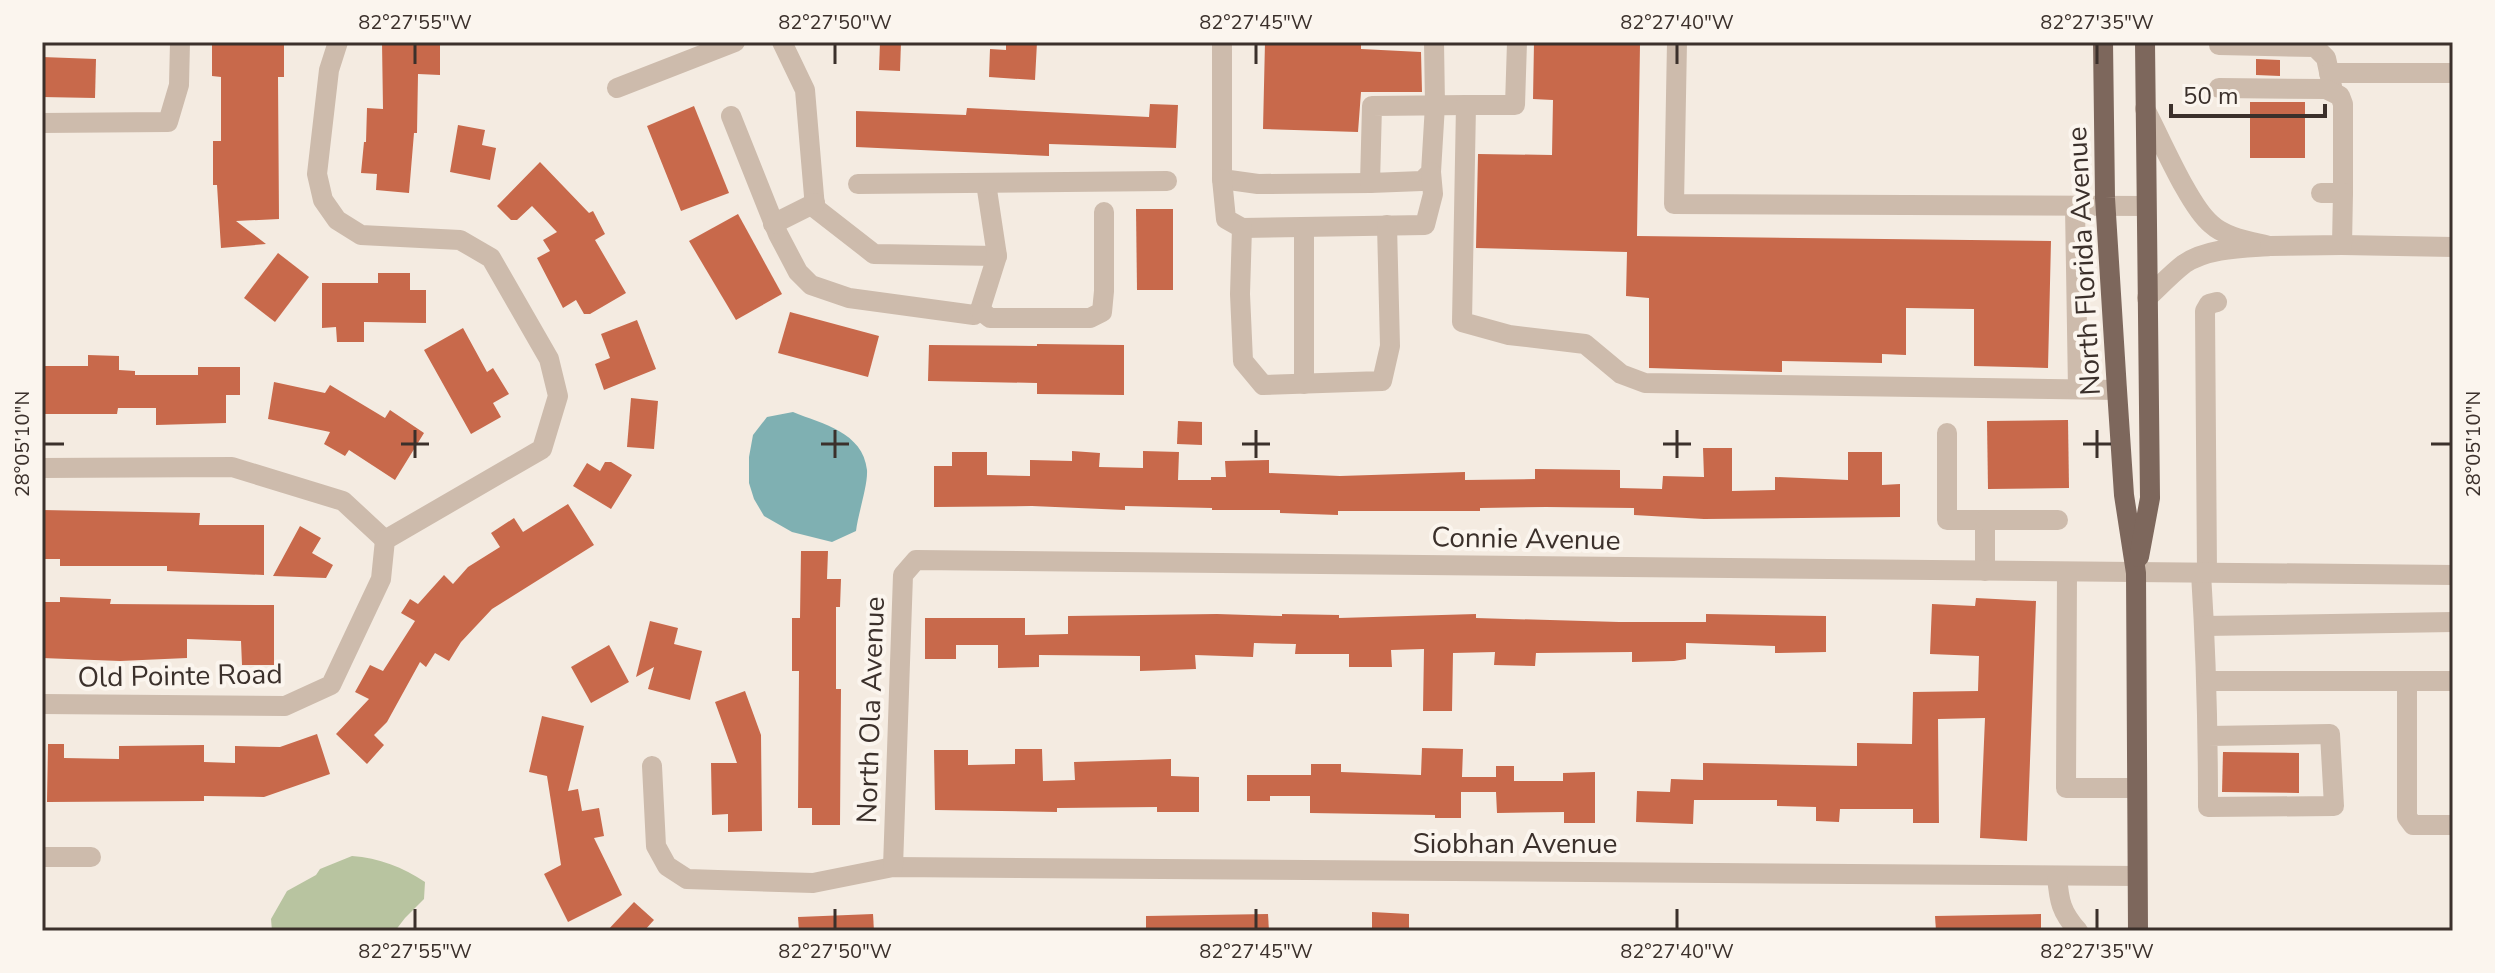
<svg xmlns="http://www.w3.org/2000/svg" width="2495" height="973" viewBox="0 0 2495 973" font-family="'Nunito Sans',sans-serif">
<rect width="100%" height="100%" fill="#f4ebe1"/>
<path fill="#b8c4a0" d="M352,856C379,858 403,867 425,882L424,899L405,918L395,931H272L271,919L287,891L316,875L320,869Z"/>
<path fill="#7fb0b2" d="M793,412C822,424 863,432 867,470C868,485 858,514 856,531L832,542L792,532L764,516L754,499L749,483V457L753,435L767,417Z"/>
<g fill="#c8694b">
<polygon points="212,42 284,44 284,77 278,77 279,219 236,221 266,244 221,248 217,185 213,185 213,141 221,141 221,77 212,76"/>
<polygon points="382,42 440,42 440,75 418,74 417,133 414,133 409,193 376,190 377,174 361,173 364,142 366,142 367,108 383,109"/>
<polygon points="880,42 901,42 900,71 879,70"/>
<polygon points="1006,42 1037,42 1035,80 989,77 990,49 1006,50"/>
<polygon points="1265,42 1361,42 1361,49 1421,52 1422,92 1361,92 1358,132 1263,129"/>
<polygon points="1534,42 1640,44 1637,236 2051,241 2048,368 1974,366 1974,309 1906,308 1906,355 1882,354 1882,363 1782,361 1782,372 1649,368 1649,298 1626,296 1627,252 1476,248 1478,154 1552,155 1553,100 1533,99"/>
<polygon points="42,57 96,59 95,98 42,97"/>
<polygon points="2256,59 2280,60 2280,76 2256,75"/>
<rect x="2250" y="102" width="55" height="56"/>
<polygon points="1150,104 1178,105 1176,148 1049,144 1049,156 856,147 856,111 966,115 967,108 1149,117"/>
<polygon points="694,106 729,193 681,211 647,126"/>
<polygon points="458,125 485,130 482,145 496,148 490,180 450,172"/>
<polygon points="540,162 589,213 593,211 605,234 595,240 626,293 590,314 584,314 576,300 563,308 537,258 550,251 543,240 557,232 532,206 517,220 511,220 497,206"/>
<polygon points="1136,209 1173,209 1173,290 1137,290"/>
<polygon points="738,214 782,294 736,320 689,241"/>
<polygon points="278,253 309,277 275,322 244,298"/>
<polygon points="378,273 410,273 410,290 426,290 426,323 364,322 364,342 337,342 336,327 322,328 322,283 378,283"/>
<polygon points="790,312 879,336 868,377 778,353"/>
<polygon points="637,320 656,369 604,390 595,364 610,358 601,334"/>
<polygon points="463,328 487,372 493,368 509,394 493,403 501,417 471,434 424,350"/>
<polygon points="1037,344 1124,345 1124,395 1037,394 1037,383 928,381 929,345 1037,346"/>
<polygon points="88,355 119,356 119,370 135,371 135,375 198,375 198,367 240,367 240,395 226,395 226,423 156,425 156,408 118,408 117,414 42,414 42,366 88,366"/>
<polygon points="274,382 325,393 330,385 385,418 390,410 424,433 395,480 349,450 345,456 324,444 330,432 268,419"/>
<polygon points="631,398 658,401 654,449 627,447"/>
<polygon points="2068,420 2069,488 1988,489 1987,421"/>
<polygon points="1178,421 1202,422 1202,445 1177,444"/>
<polygon points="1703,448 1732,448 1732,491 1775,490 1775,477 1848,480 1848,452 1882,452 1882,485 1900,484 1900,517 1704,519 1634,515 1634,508 1546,507 1480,508 1480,511 1338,511 1338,515 1280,513 1280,510 1212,510 1212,508 1125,506 1125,510 1032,506 934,507 934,466 952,466 952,452 987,452 987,475 1030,476 1030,460 1072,461 1072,451 1100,453 1099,467 1143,468 1143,451 1179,452 1178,480 1211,480 1211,477 1226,477 1225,461 1269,460 1269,473 1340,476 1465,472 1465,480 1535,479 1535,469 1620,470 1620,488 1662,489 1663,476 1704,477"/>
<polygon points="605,462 611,462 632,475 611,509 573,486 587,463 600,471"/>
<polygon points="568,504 594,545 492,609 461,642 449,661 435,653 426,667 420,662 387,722 374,735 384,745 367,764 336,734 369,699 355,692 370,665 383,671 415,621 401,613 410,599 418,604 444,575 453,584 468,567 500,547 491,533 514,518 523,532"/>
<polygon points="42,510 200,513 199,525 264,525 264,575 167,571 167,566 60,566 60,559 42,559"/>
<polygon points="300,526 321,538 312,553 333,565 326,578 273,576"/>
<polygon points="801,551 828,551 827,579 841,579 840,607 836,607 836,689 841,689 840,825 812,825 812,808 798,808 799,671 792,671 792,618 800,618"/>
<polygon points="60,597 111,599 110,604 274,605 274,665 242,665 241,641 187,639 187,658 120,661 42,658 42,602 60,602"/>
<polygon points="1976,598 2036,601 2027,841 1980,838 1985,718 1938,719 1939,823 1913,823 1913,809 1840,809 1839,822 1816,821 1816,807 1777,806 1777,800 1694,800 1693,824 1636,822 1637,791 1670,792 1671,779 1703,780 1703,763 1857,766 1857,743 1912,744 1913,692 1978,691 1979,656 1930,654 1932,604 1975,606"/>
<polygon points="1217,614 1282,616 1282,614 1339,615 1339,618 1476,614 1476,618 1619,622 1706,622 1706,614 1826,616 1826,652 1775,653 1775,646 1686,643 1686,659 1674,661 1632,662 1632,652 1536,653 1535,666 1494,665 1495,652 1453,653 1452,711 1423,711 1424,649 1391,650 1392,667 1349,667 1349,654 1295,654 1296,644 1254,643 1253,657 1195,655 1196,669 1140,671 1140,656 1039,655 1039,667 998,668 998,645 956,645 956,659 925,659 925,618 1025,618 1025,635 1068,634 1068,616"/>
<polygon points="650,621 678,628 674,644 702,651 690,700 648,689 654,667 636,677"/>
<polygon points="609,645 629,682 591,703 571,667"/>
<polygon points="745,691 761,735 762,831 728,832 728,814 712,815 711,763 737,763 715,702"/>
<polygon points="542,716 584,726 568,791 578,789 582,811 599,808 604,836 594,838 622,895 568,922 544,874 561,865 547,776 529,772"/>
<polygon points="317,734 330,774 264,797 204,796 204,801 47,802 48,744 64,744 64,758 119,759 119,746 204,745 204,762 235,763 235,746 280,747"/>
<polygon points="1422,748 1463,749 1462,777 1496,777 1496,766 1514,766 1514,781 1563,781 1563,773 1595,772 1595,823 1564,823 1564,812 1497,813 1496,792 1461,792 1461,818 1435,818 1435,815 1310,813 1310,796 1270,796 1270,801 1247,801 1247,775 1311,775 1311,764 1341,764 1341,772 1421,775"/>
<polygon points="1015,749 1042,749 1043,781 1075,780 1074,762 1171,759 1171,776 1199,777 1199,812 1157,812 1157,807 1057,808 1057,812 935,810 934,750 968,750 968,765 1015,764"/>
<polygon points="2223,752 2299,753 2299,793 2222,792"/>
<polygon points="634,902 654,920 644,931 607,931"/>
<polygon points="1372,912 1409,914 1409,931 1372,931"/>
<polygon points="873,914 874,931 799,931 798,917"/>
<polygon points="1268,914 1269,931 1146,931 1146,916"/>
<polygon points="2041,914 2041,931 1936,931 1935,916"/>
</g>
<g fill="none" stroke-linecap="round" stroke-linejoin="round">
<g stroke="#cdbbac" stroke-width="20">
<polyline points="782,42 805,90 815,208 874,254 997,256"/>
<polyline points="1222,42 1222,179 1258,184 1370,183"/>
<polyline points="1434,42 1435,105 1431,172 1422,181 1370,183 1372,106 1466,105"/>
<polyline points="1517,42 1515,105 1466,105 1462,322 1509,335 1585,344 1621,374 1645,383 2117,390"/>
<polyline points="1677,42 1674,204 2146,206"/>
<polyline points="2219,45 2315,47 2326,58 2333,91"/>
<polyline points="2329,73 2453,73"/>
<polyline points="617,88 735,42"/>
<polyline points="2219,88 2326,89 2340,96 2343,104 2343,193"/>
<path d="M2145,109C2160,137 2189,206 2211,224C2226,238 2250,241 2270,246C2242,248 2208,248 2184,264C2171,274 2159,287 2147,298"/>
<polyline points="731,116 778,234 798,272 811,285 849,298 974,315 980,310 997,256 986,183"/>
<polyline points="42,123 168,122 179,85 180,42"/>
<polyline points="1222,179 1226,219 1242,228 1425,225 1433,194 1431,172"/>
<polyline points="858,184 1167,181"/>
<polyline points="2075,207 2078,389"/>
<polyline points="773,224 815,203"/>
<polyline points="1242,228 1240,294 1243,361 1263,385 1382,381 1390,346 1387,225"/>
<polyline points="2342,245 2453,247"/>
<polyline points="2270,246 2342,245 2343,193 2321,193"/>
<polyline points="980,310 990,318 1090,318 1102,312 1104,291 1104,212"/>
<polyline points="1304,384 1304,227"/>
<polyline points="1947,433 1947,520 1985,520 1985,571"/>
<polyline points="42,468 232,467 343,501 385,540"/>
<polyline points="1985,520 2058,520"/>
<polyline points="2067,572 2066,788 2137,788"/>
<path d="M2201,573C2206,651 2208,728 2208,807L2334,806L2330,734L2208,736"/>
<polyline points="2207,573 2205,311 2209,304 2217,302"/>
<polyline points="2204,626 2453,622"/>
<polyline points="2208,681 2453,681"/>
<polyline points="2407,681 2407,817 2413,825 2453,825"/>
<polyline points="42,704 285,706 331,685 381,579 385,540 542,449 558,396 549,359 491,258 460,240 361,235 337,220 323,200 317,174 329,70 338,42"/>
<polyline points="652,766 656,846 667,866 687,879 813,883 893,867 2137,876"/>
<polyline points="42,857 91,857"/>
<polyline points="893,867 903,575 916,560 2453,575"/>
<path d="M2057,876C2059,901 2061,912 2078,931"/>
</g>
<g stroke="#7d675c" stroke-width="20">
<polyline points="2103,42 2105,198 2117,390 2124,495 2136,573 2138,931"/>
<polyline points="2139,557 2150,498 2145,42"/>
</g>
</g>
<path fill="none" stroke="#3b302b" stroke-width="3" d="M415,44V64M835,44V64M1256,44V64M1677,44V64M2097,44V64M415,430V458M835,430V458M1256,430V458M1677,430V458M2097,430V458M44,444H64M401,444H429M821,444H849M1242,444H1270M1663,444H1691M2083,444H2111M2431,444H2451M415,909V929M835,909V929M1256,909V929M1677,909V929M2097,909V929"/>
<g text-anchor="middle" stroke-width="8" stroke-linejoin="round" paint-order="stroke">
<g font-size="28" fill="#3b302b" stroke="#fbf5ee">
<text transform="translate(2083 261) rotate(-93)" y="10">North Florida Avenue</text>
<text transform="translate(1526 538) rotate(1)" y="10">Connie Avenue</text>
<text transform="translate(180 675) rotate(-1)" y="10">Old Pointe Road</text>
<text transform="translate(870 710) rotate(-88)" y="10">North Ola Avenue</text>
<text x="1515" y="853">Siobhan Avenue</text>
</g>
</g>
<rect width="2495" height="973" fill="none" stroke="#fbf5ee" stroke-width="88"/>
<path d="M2171 104v12h154v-12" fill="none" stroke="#3b302b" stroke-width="4"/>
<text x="2183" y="104" font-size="24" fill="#3b302b" stroke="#fbf5ee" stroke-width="6" paint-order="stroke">50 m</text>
<rect x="44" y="44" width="2407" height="885" fill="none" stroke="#3b302b" stroke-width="3"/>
<g font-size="20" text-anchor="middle" fill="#3b302b">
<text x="415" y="29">82°27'55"W</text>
<text x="835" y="29">82°27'50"W</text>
<text x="1256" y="29">82°27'45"W</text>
<text x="1677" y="29">82°27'40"W</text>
<text x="2097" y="29">82°27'35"W</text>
<text transform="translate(22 444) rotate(-90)" y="7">28°05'10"N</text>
<text transform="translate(2473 444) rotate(-90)" y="7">28°05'10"N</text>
<text x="415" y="958">82°27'55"W</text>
<text x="835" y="958">82°27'50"W</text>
<text x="1256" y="958">82°27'45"W</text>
<text x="1677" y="958">82°27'40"W</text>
<text x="2097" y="958">82°27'35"W</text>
</g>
</svg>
